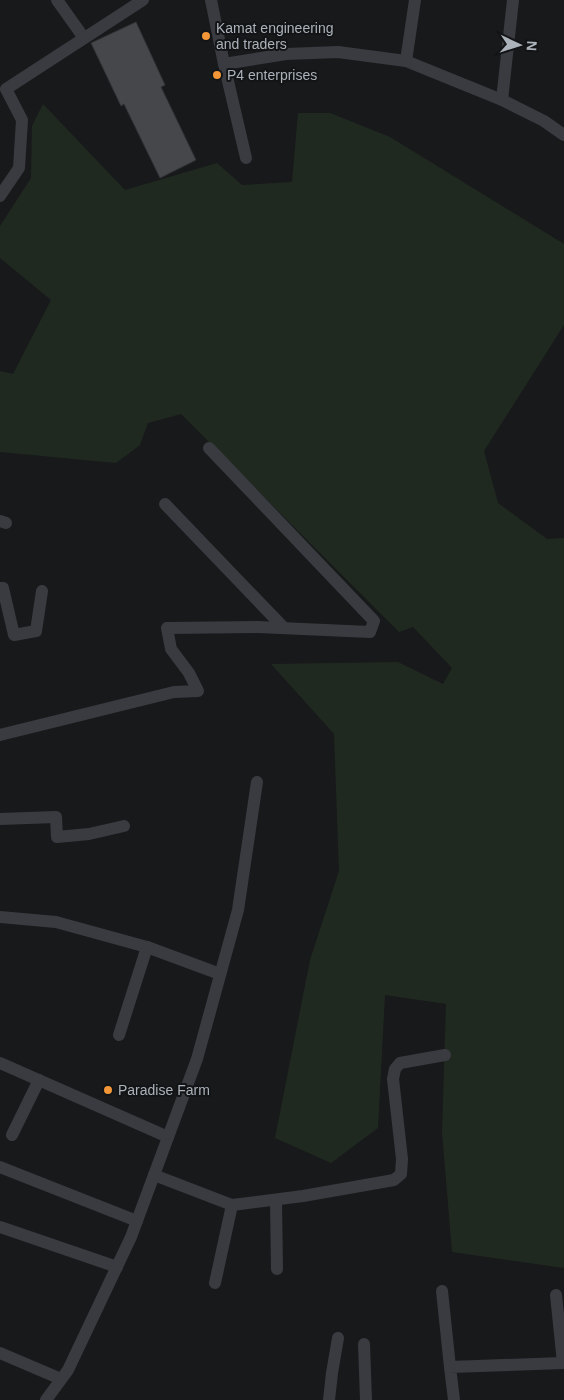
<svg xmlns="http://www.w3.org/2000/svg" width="564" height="1400" viewBox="0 0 564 1400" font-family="Arial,sans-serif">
<rect width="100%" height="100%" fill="#18191b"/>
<polygon fill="#202920" points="43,104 125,190 217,163 242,185 292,182 298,113 330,113 390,137 564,244 564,325 484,451 498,503 547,539 564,538 564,1268 452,1252 442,1132 446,1004 385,995 378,1128 331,1163 275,1138 310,960 339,871 334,734 271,664 398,662 443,684 452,668 413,627 399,632 181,414 148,423 140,445 116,463 0,452 0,371 13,374 51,300 0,258 0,226 31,178 32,126"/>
<polygon fill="#45474b" stroke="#323337" points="136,22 165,85 161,87 196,160 160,178 124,104 121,106 91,43"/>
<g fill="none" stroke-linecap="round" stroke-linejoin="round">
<g stroke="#393b40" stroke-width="12">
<polyline points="57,0 84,38"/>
<polyline points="211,0 224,64 286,54 338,52 406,61 502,100 544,121 564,135"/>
<polyline points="406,61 415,0"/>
<polyline points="224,64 246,158"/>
<polyline points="502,100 513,0"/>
<polyline points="0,196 19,168 22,120 6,89 143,0"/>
<polyline points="165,504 284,628"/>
<polyline points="0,521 6,523"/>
<polyline points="0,588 3,588 14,635 36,631 42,591"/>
<polyline points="0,735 174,692 198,691 189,673 171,649 167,628 258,627 370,632 374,621 209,448"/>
<polyline points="0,819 56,817 57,837 89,834 124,826"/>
<polyline points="0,917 56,922 147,947 220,974"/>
<polyline points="119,1035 147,947"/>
<polyline points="0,1063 168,1137"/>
<polyline points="12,1135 39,1080"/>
<polyline points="0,1167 137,1221"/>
<polyline points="154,1175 232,1205 303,1196 394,1180 401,1174 402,1159 393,1079 395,1069 400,1063 445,1055"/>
<polyline points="276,1200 277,1269"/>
<polyline points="0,1227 117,1267"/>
<polyline points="215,1283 232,1205"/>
<polyline points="442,1291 450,1367"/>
<polyline points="364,1344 366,1400"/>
<polyline points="0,1353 61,1379"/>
<polyline points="46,1400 68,1370 131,1237 197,1059 238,910 257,782"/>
<polyline points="329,1400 332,1373 338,1338"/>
<polyline points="454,1400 450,1367 563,1363 556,1295"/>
</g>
</g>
<g fill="#f39638" stroke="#131416" stroke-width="2">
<circle cx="206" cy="36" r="5"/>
<circle cx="217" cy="75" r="5"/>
<circle cx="108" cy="1090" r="5"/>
</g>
<g text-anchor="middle" stroke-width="4" stroke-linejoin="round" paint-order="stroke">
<g font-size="14" fill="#abb2ba" stroke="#131416" text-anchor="start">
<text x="216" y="33">Kamat engineering<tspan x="216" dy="16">and traders</tspan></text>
<text x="227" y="80">P4 enterprises</text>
<text x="118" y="1095">Paradise Farm</text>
</g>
</g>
<g transform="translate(519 45) rotate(94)" stroke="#131416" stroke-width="4" paint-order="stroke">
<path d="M0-4L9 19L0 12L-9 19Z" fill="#abb2ba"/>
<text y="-8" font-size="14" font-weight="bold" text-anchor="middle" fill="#abb2ba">N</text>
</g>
</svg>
